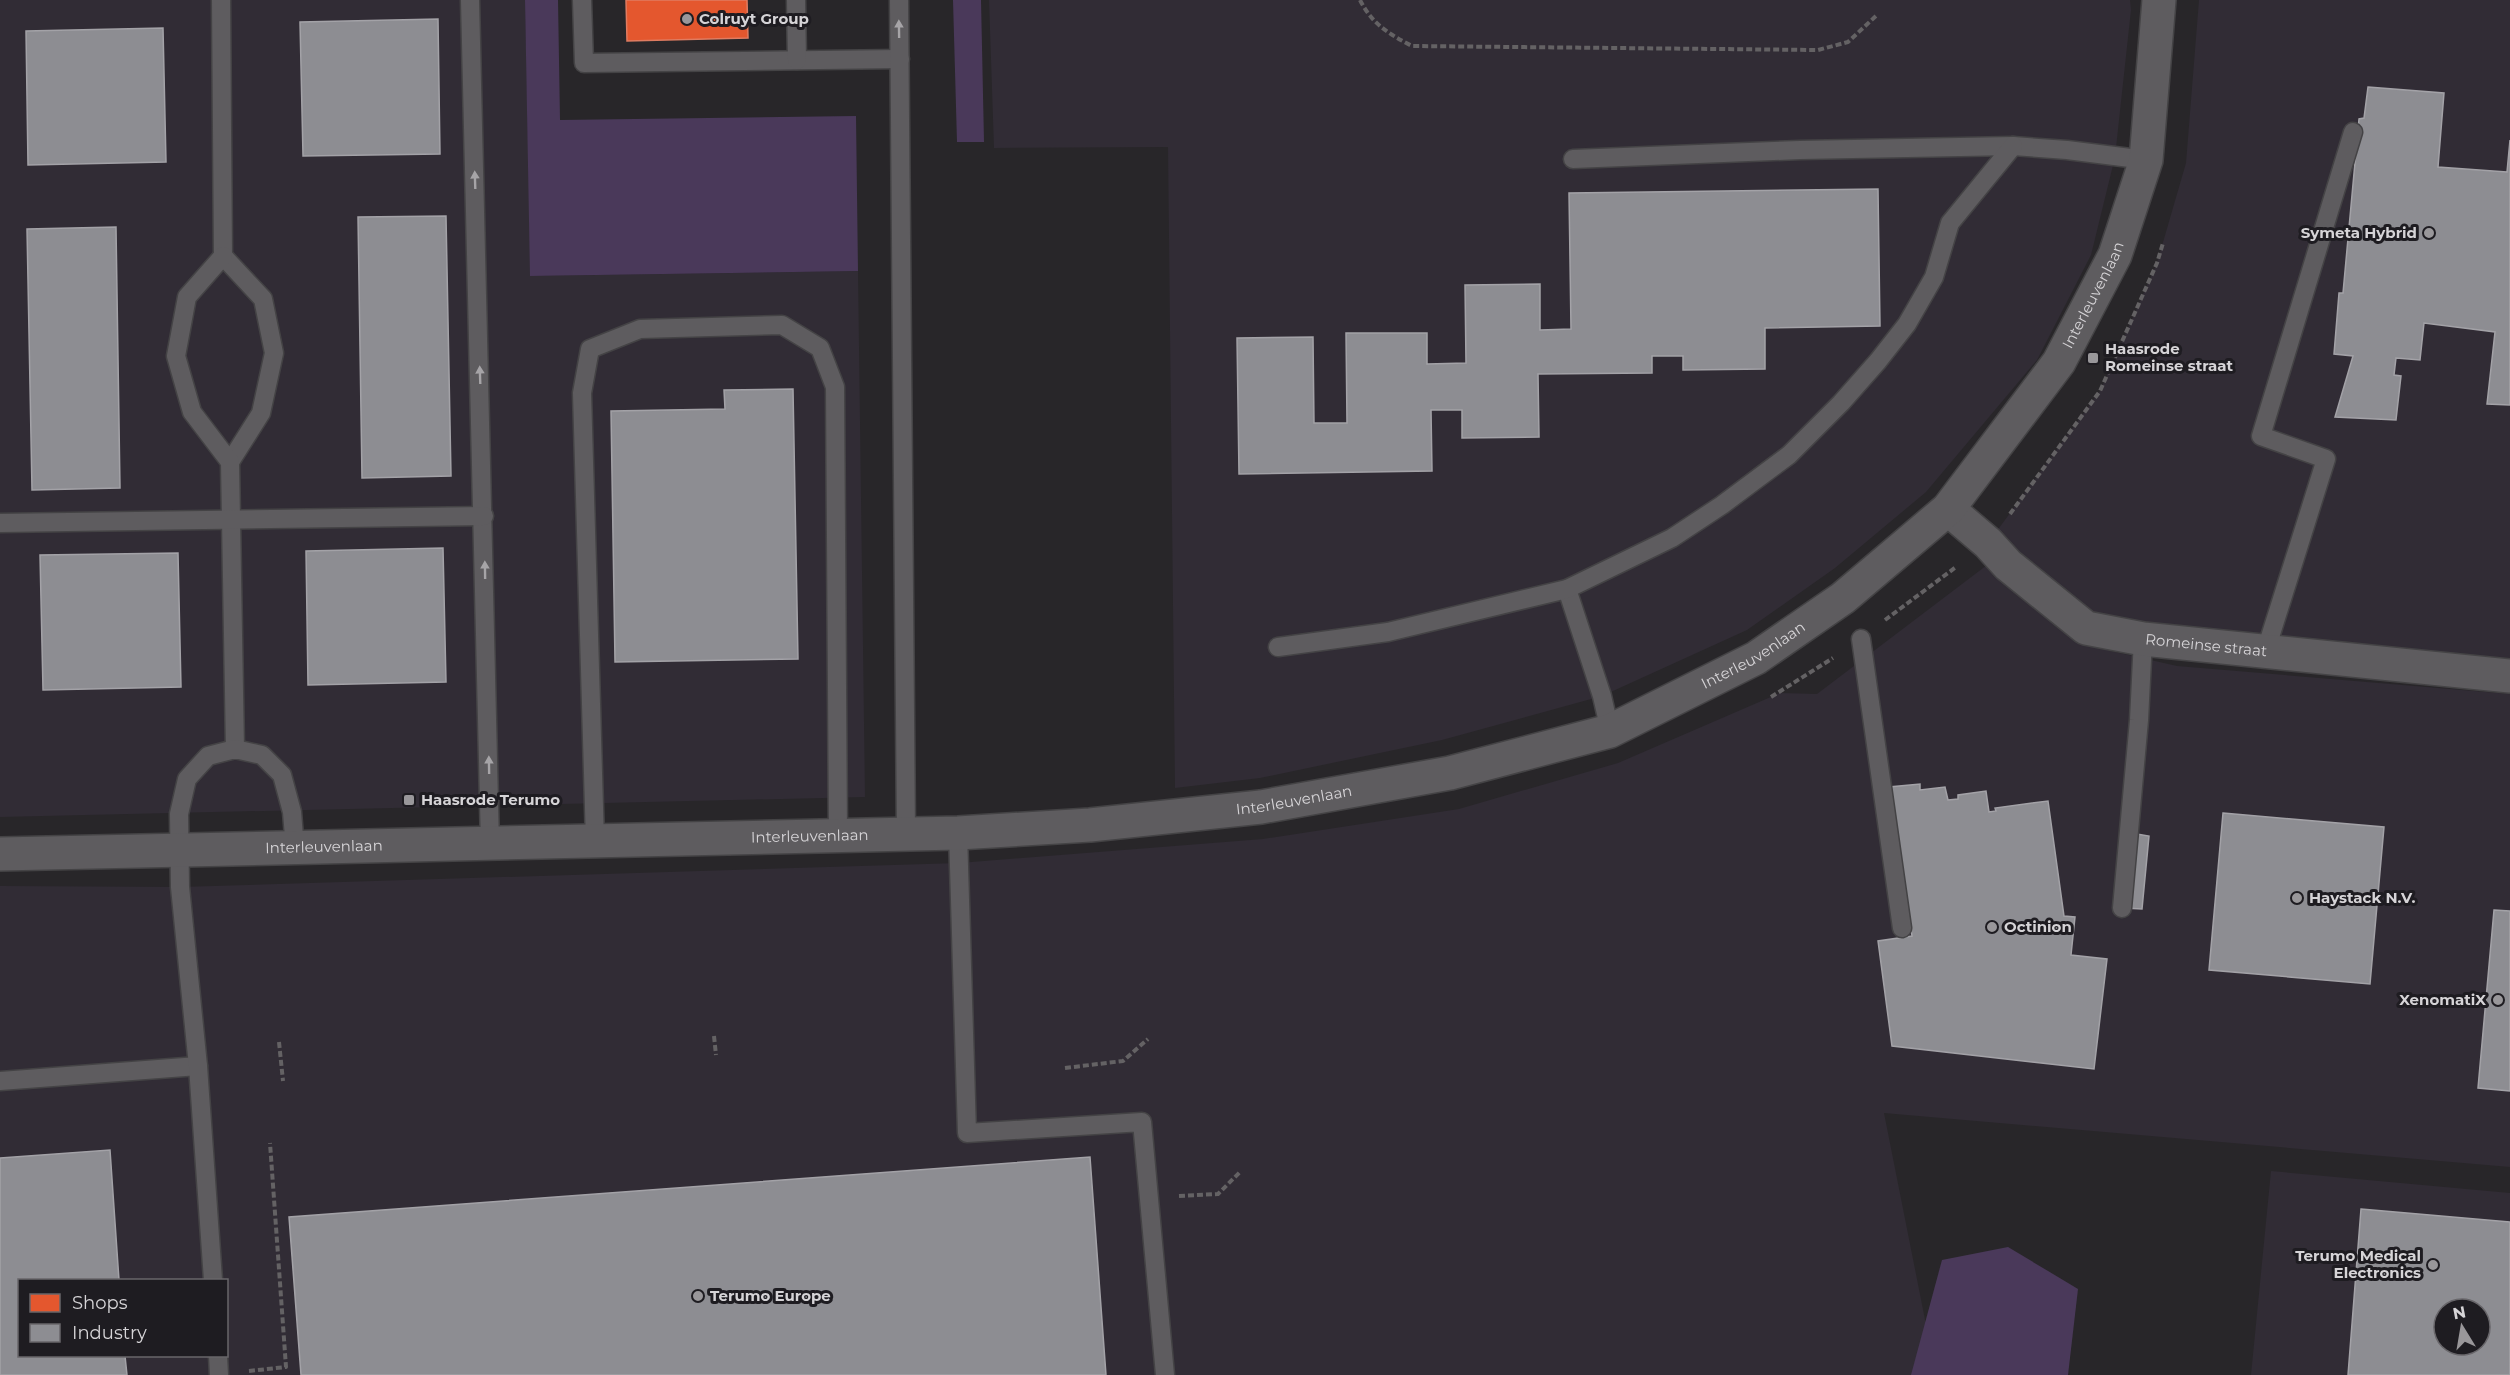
<svg xmlns="http://www.w3.org/2000/svg" width="2510" height="1375" viewBox="0 0 2510 1375" font-family="Montserrat,sans-serif">
<rect width="100%" height="100%" fill="#282629"/>
<g fill="#312c35" fill-rule="evenodd">
<polygon points="0,0 525,0 531,276 858,271 865,797 0,817"/>
<polygon points="989,0 2130,0 2131,10 2115,157 2091,255 2037,360 1926,492 1835,568 1747,630 1602,696 1442,740 1260,778 1175,788 1168,147 994,148"/>
<polygon points="2199,0 2510,0 2510,676 2086,628 1988,543 2100,391 2157,263 2186,163"/>
<path d="M1991,562L2011,584L2089,646L2177,666L2510,694V1167L1884,1113L1936,1375H0V886L180,887L959,863L1263,839L1459,809L1618,763L1780,693L1817,694ZM20,1280H226V1356H20Z"/>
<path d="M2271,1171L2510,1193V1375H2251ZM2444,1309H2480V1345H2444Z"/>
</g>
<g fill="#4a395a">
<polygon points="525,0 558,0 560,120 856,116 858,271 530,276"/>
<polygon points="953,0 981,0 984,142 957,142"/>
<polygon points="2008,1247 2078,1289 2068,1375 1911,1375 1942,1260"/>
</g>
<polygon fill="#e4572e" stroke="#e07c61" stroke-width="1.5" points="626,0 747,0 748,38 627,41"/>
<g fill="#8d8d92" stroke="#a3a2a7" stroke-width="1.5" fill-rule="evenodd">
<polygon points="438,19 440,154 303,156 300,22"/>
<polygon points="163,28 166,162 28,165 26,31"/>
<polygon points="2368,87 2444,93 2438,167 2507,172 2510,140 2510,405 2487,404 2495,332 2424,323 2420,360 2396,358 2394,375 2401,376 2396,420 2335,417 2353,356 2334,354 2339,293 2343,293 2359,119 2364,118"/>
<polygon points="1878,189 1880,326 1765,328 1765,369 1683,370 1683,356 1652,356 1652,373 1538,374 1539,437 1462,438 1462,410 1431,410 1432,471 1239,474 1237,338 1313,337 1314,423 1347,423 1346,333 1427,333 1427,364 1466,363 1465,285 1540,284 1540,330 1571,329 1569,193"/>
<polygon points="446,216 451,476 362,478 358,217"/>
<polygon points="116,227 120,488 32,490 27,229"/>
<polygon points="793,389 798,659 615,662 611,411 725,409 724,390"/>
<polygon points="443,548 446,682 308,685 306,551"/>
<polygon points="178,553 181,687 43,690 40,555"/>
<polygon points="1920,784 1920,790 1945,787 1948,800 1958,799 1958,795 1986,791 1989,812 1996,811 1995,808 2048,801 2064,916 2075,917 2071,955 2107,959 2094,1069 1892,1046 1878,941 1912,936 1889,787"/>
<polygon points="2223,813 2384,827 2370,984 2209,970"/>
<polygon points="2131,833 2149,836 2142,909 2124,908"/>
<polygon points="2494,910 2510,911 2510,1091 2478,1088"/>
<polygon points="110,1150 119,1280 20,1280 20,1356 125,1356 127,1375 0,1375 0,1158"/>
<polygon points="1090,1157 1106,1375 301,1375 289,1217"/>
<path d="M2361,1209L2510,1222V1375H2348ZM2444,1309H2480V1345H2444Z"/>
</g>
<g fill="none" stroke-linecap="round" stroke-linejoin="round">
<defs>
<g id="lane">
<polyline points="221,0 223,256 263,299 274,353 261,413 230,462"/>
<polyline points="470,0 490,845"/>
<polyline points="582,0 584,63 900,59"/>
<polyline points="796,0 797,60"/>
<polyline points="899,0 906,834"/>
<polyline points="1573,159 1800,150 2013,146 2067,150 2146,160"/>
<polyline points="223,256 187,297 176,356 192,412 230,462 235,749"/>
<polyline points="0,523 484,516"/>
<polyline points="1567,589 1602,696 1610,731"/>
<polyline points="1861,639 1902,928"/>
<polyline points="1278,647 1388,632 1567,589 1672,538 1722,505 1789,455 1841,403 1878,361 1907,324 1934,277 1950,223 2013,146"/>
<polyline points="2265,653 2326,459 2261,436 2353,132"/>
<polyline points="958,833 967,1133 1142,1122 1165,1375"/>
<polyline points="595,842 582,393 590,349 640,329 782,325 820,348 835,387 838,836"/>
<polyline points="2122,908 2139,720 2143,639"/>
<polyline points="0,1081 198,1066"/>
<polyline points="213,1280 198,1066 180,887 179,814 187,779 208,756 235,749 262,755 282,775 292,812 295,849"/>
<polyline points="218,1356 219,1375"/>
</g>
<g id="street">
<path id="s1" d="M1948,509L1988,543L2008,565L2086,628L2143,639L2510,676"/>
<path id="s2" d="M0,854L958,833L1090,825L1261,807L1450,773L1610,731L1756,658L1843,598L1948,509L2059,362L2115,255L2146,160L2159,0"/>
</g>
</defs>
<use href="#lane" stroke="#444345" stroke-width="21"/>
<use href="#street" stroke="#444345" stroke-width="36"/>
<g stroke="#646264" stroke-width="4" stroke-dasharray="6 3" stroke-linecap="butt">
<path d="M1360,0C1372,24 1389,34 1412,46L1818,50L1848,42L1877,15"/>
<polyline points="2010,514 2100,391 2157,263 2163,243"/>
<polyline points="1885,620 1956,567"/>
<polyline points="1771,697 1833,658"/>
<polyline points="714,1036 716,1055"/>
<polyline points="279,1042 283,1081"/>
<polyline points="1065,1068 1123,1061 1148,1039"/>
<polyline points="1179,1196 1218,1194 1240,1172"/>
<polyline points="249,1371 286,1367 270,1143"/>
</g>
<use href="#lane" stroke="#5e5c5f" stroke-width="18"/>
<use href="#street" stroke="#5e5c5f" stroke-width="33"/>
</g>
<defs><path id="oneway-solid" d="M-6-.8H1V-3.2L6.5 0L1 3.2V.8H-6Z" transform="scale(1.5)"/></defs>
<g fill="#a6a4a7">
<use href="#oneway-solid" transform="translate(899 29) rotate(-91)"/>
<use href="#oneway-solid" transform="translate(475 180) rotate(-92)"/>
<use href="#oneway-solid" transform="translate(480 375) rotate(-92)"/>
<use href="#oneway-solid" transform="translate(485 570) rotate(-91)"/>
<use href="#oneway-solid" transform="translate(489 765) rotate(-91)"/>
</g>
<g fill="#99979a" stroke="#1e1c21" stroke-width="2">
<circle cx="687" cy="19" r="6"/>
<circle cx="2429" cy="233" r="6"/>
<rect x="2087" y="352" width="12" height="12" rx="3"/>
<rect x="403" y="794" width="12" height="12" rx="3"/>
<circle cx="2297" cy="898" r="6"/>
<circle cx="1992" cy="927" r="6"/>
<circle cx="2498" cy="1000" r="6"/>
<circle cx="2433" cy="1265" r="6"/>
<circle cx="698" cy="1296" r="6"/>
</g>
<g text-anchor="middle" stroke-width="6" stroke-linejoin="round" paint-order="stroke">
<g font-size="15" font-weight="bold" fill="#d6d4d7" stroke="#1e1c21" text-anchor="start">
<text x="699" y="24">Colruyt Group</text>
<text x="2417" y="238" text-anchor="end">Symeta Hybrid</text>
<text x="2105" y="354">Haasrode<tspan x="2105" dy="17">Romeinse straat</tspan></text>
<text x="421" y="805">Haasrode Terumo</text>
<text x="2309" y="903">Haystack N.V.</text>
<text x="2004" y="932">Octinion</text>
<text x="2486" y="1005" text-anchor="end">XenomatiX</text>
<text x="2421" y="1261" text-anchor="end">Terumo Medical<tspan x="2421" dy="17">Electronics</tspan></text>
<text x="710" y="1301">Terumo Europe</text>
</g>
<g font-size="15" fill="#d6d4d7" stroke="#1e1c21">
<text dy="5" stroke="none"><textPath href="#s2" startOffset="2286">Interleuvenlaan</textPath></text>
<text dy="5" stroke="none"><textPath href="#s1" startOffset="304">Romeinse straat</textPath></text>
<text dy="5" stroke="none"><textPath href="#s2" startOffset="1782">Interleuvenlaan</textPath></text>
<text dy="5" stroke="none"><textPath href="#s2" startOffset="1296">Interleuvenlaan</textPath></text>
<text dy="5" stroke="none"><textPath href="#s2" startOffset="810">Interleuvenlaan</textPath></text>
<text dy="5" stroke="none"><textPath href="#s2" startOffset="324">Interleuvenlaan</textPath></text>
</g>
</g>
<rect x="18" y="1279" width="210" height="78" fill="#1e1c21" stroke="#68666a" stroke-width="1.5"/>
<rect x="30" y="1294" width="30" height="18" fill="#e4572e" stroke="#68666a" stroke-width="1.5"/>
<text x="72" y="1309" font-size="18" fill="#d6d4d7">Shops</text>
<rect x="30" y="1324" width="30" height="18" fill="#8d8d92" stroke="#68666a" stroke-width="1.5"/>
<text x="72" y="1339" font-size="18" fill="#d6d4d7">Industry</text>
<g transform="translate(2462 1327) rotate(349)"><circle r="28" fill="#1e1c21" stroke="#68666a" stroke-width="1.5"/>
<path d="M0-4.5L10 22L0 15L-10 22Z" fill="#99979a"/>
<text y="-9" font-size="16" font-weight="bold" text-anchor="middle" fill="#d6d4d7">N</text>
</g>
</svg>
